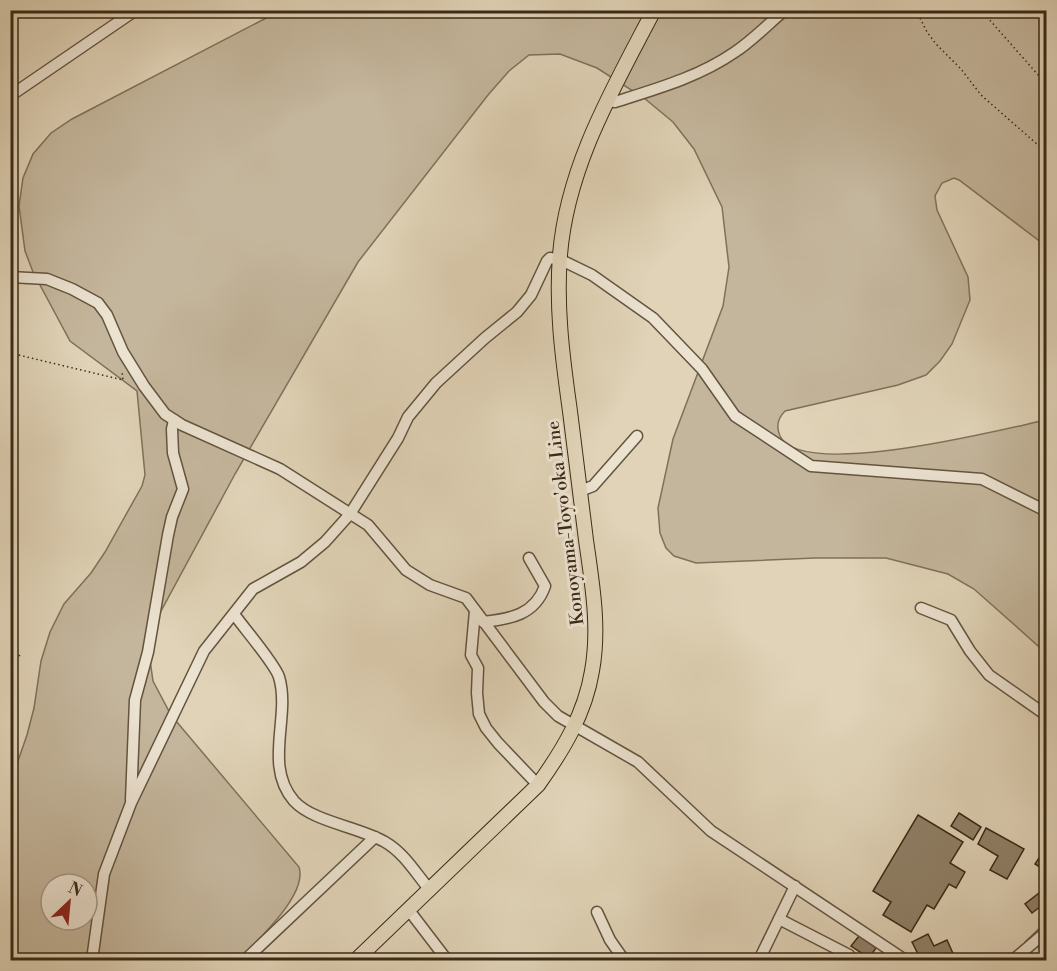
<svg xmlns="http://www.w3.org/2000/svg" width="1057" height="971" viewBox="0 0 1057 971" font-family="'Libre Bodoni',serif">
<rect width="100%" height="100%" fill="#e0d3b7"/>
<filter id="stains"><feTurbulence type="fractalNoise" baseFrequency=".00333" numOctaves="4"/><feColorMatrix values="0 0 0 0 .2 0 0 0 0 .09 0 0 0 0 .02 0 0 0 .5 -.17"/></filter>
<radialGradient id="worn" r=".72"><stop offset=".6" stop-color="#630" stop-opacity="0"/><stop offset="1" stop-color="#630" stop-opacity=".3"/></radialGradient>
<path fill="#c4b69c" stroke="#80705a" stroke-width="1.5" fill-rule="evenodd" d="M275,11H1046V246L959,180L954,178L942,183L935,196L937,210L968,277L970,300L952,344L940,361L926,375L898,385L785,411C778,418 776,427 780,436C802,481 1003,429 1046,420V653L974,589L948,574L886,558H815L696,563L674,556L666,548L660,533L658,508L673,439L723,306L729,267L722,207L694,149L673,122L644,98L597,68L560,54L529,55L509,71L488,95L358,262L235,474L153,626L150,660L153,681L171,715L299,867C308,895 257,940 239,960H11V781L27,735L34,708L41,661L50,632L64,604L91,573L105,552L142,486L145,475L137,391L70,341L33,272L25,251L19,206L23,178L33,154L51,133L72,119L268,17ZM51,884H87V920H51Z"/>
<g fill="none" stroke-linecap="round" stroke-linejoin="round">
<g stroke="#7c6d57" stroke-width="3">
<polyline points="1026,942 1046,923"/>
<polyline points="1000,960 1012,954"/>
</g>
</g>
<g fill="#91826a" stroke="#3b2a17" stroke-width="1.5">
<polygon points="959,813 981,827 973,840 951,826"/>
<polygon points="918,815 963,842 950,863 965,872 956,888 949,884 934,909 927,905 911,932 883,915 891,902 873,891"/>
<polygon points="986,828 1024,849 1007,879 990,870 998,856 978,844"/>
<polygon points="1043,852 1046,854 1046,871 1035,864"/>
<polygon points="1039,893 1046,902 1032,913 1025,904"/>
<polygon points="928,934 934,946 947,940 955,958 949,960 926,960 924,956 920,958 912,942"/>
<polygon points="859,936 876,948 869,958 851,946"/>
<polygon points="880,954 891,960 876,960"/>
</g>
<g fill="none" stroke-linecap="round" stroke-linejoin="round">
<defs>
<g id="minor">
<polyline points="10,96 136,10"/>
<path d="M607,101L615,102C656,89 699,77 735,52C753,40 768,24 785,10"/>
<polyline points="10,277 47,279 72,289 98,303 107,315 123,352 144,386 165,414 182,425 280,469 368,525 406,570 430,585 466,598 544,702 558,716 638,762 711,831 905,960"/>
<polyline points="580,491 593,486 637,436"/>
<polyline points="921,608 951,620 970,651 989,675 1046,715"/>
<polyline points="475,611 471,655 478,668 477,693 479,714 486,728 498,743 538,785"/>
<path d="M234,614C243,627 275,664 279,677C291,717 263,765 294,801C313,822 360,827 385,842C404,853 415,872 429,889"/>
<path d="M483,622C510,619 535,615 545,586L529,558"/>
<polyline points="131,800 135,700 148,652 168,535 172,517 183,489 173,453 172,429 174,420"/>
<polyline points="408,909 447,960"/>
<polyline points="597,912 610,940 624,960"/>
<polyline points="779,919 849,955 853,960"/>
<polyline points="92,960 104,874 131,803 204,651 253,589 301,562 325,542 350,514 398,438 408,417 436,383 485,338 517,312 531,295 547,261 550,258 559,259 592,275 653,318 702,369 735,416 811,466 982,479 1046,511"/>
<polyline points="245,960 375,837"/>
<polyline points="759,960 795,886"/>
<polyline points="1013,960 1046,932"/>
</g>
<path id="major" d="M356,960L538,785C563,750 585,714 592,671C600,627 592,583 586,540C580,494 575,449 569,404C562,354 556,305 560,255C567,166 614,87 654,10"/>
</defs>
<use href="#minor" stroke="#64543f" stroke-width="13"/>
<use href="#major" stroke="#3b2a17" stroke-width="16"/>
<g stroke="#3b2a17" stroke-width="1.5" stroke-dasharray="1.5 3" stroke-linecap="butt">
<polyline points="916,10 927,32 936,44 961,69 981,95 1046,152"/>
<polyline points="981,10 1046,84"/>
<polyline points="10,353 123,380 122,371"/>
<polyline points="10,653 21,656"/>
</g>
<use href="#minor" stroke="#ebe2d0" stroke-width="10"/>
<use href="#major" stroke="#e0d3b7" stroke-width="14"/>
</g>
<g text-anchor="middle" stroke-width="6" stroke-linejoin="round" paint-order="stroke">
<g font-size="18" fill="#3b2a17" stroke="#ebe2d0">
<text transform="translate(565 523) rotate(-97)" y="6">Konoyama-Toyo'oka Line</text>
</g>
</g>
<rect width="1057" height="971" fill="none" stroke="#e0d3b7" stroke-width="36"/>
<rect x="12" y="12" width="1033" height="947" fill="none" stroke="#3b2a17" stroke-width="3"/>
<rect x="18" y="18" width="1021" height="935" fill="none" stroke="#3b2a17" stroke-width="1.5"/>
<g transform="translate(69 902) rotate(26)"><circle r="28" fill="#ebe2d0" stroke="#a59886" stroke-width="1.5"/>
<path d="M0-4.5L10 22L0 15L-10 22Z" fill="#8f2418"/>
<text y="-9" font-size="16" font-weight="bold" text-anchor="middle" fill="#3b2a17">N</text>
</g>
<rect width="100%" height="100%" filter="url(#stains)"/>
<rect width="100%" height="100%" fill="url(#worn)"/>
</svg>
